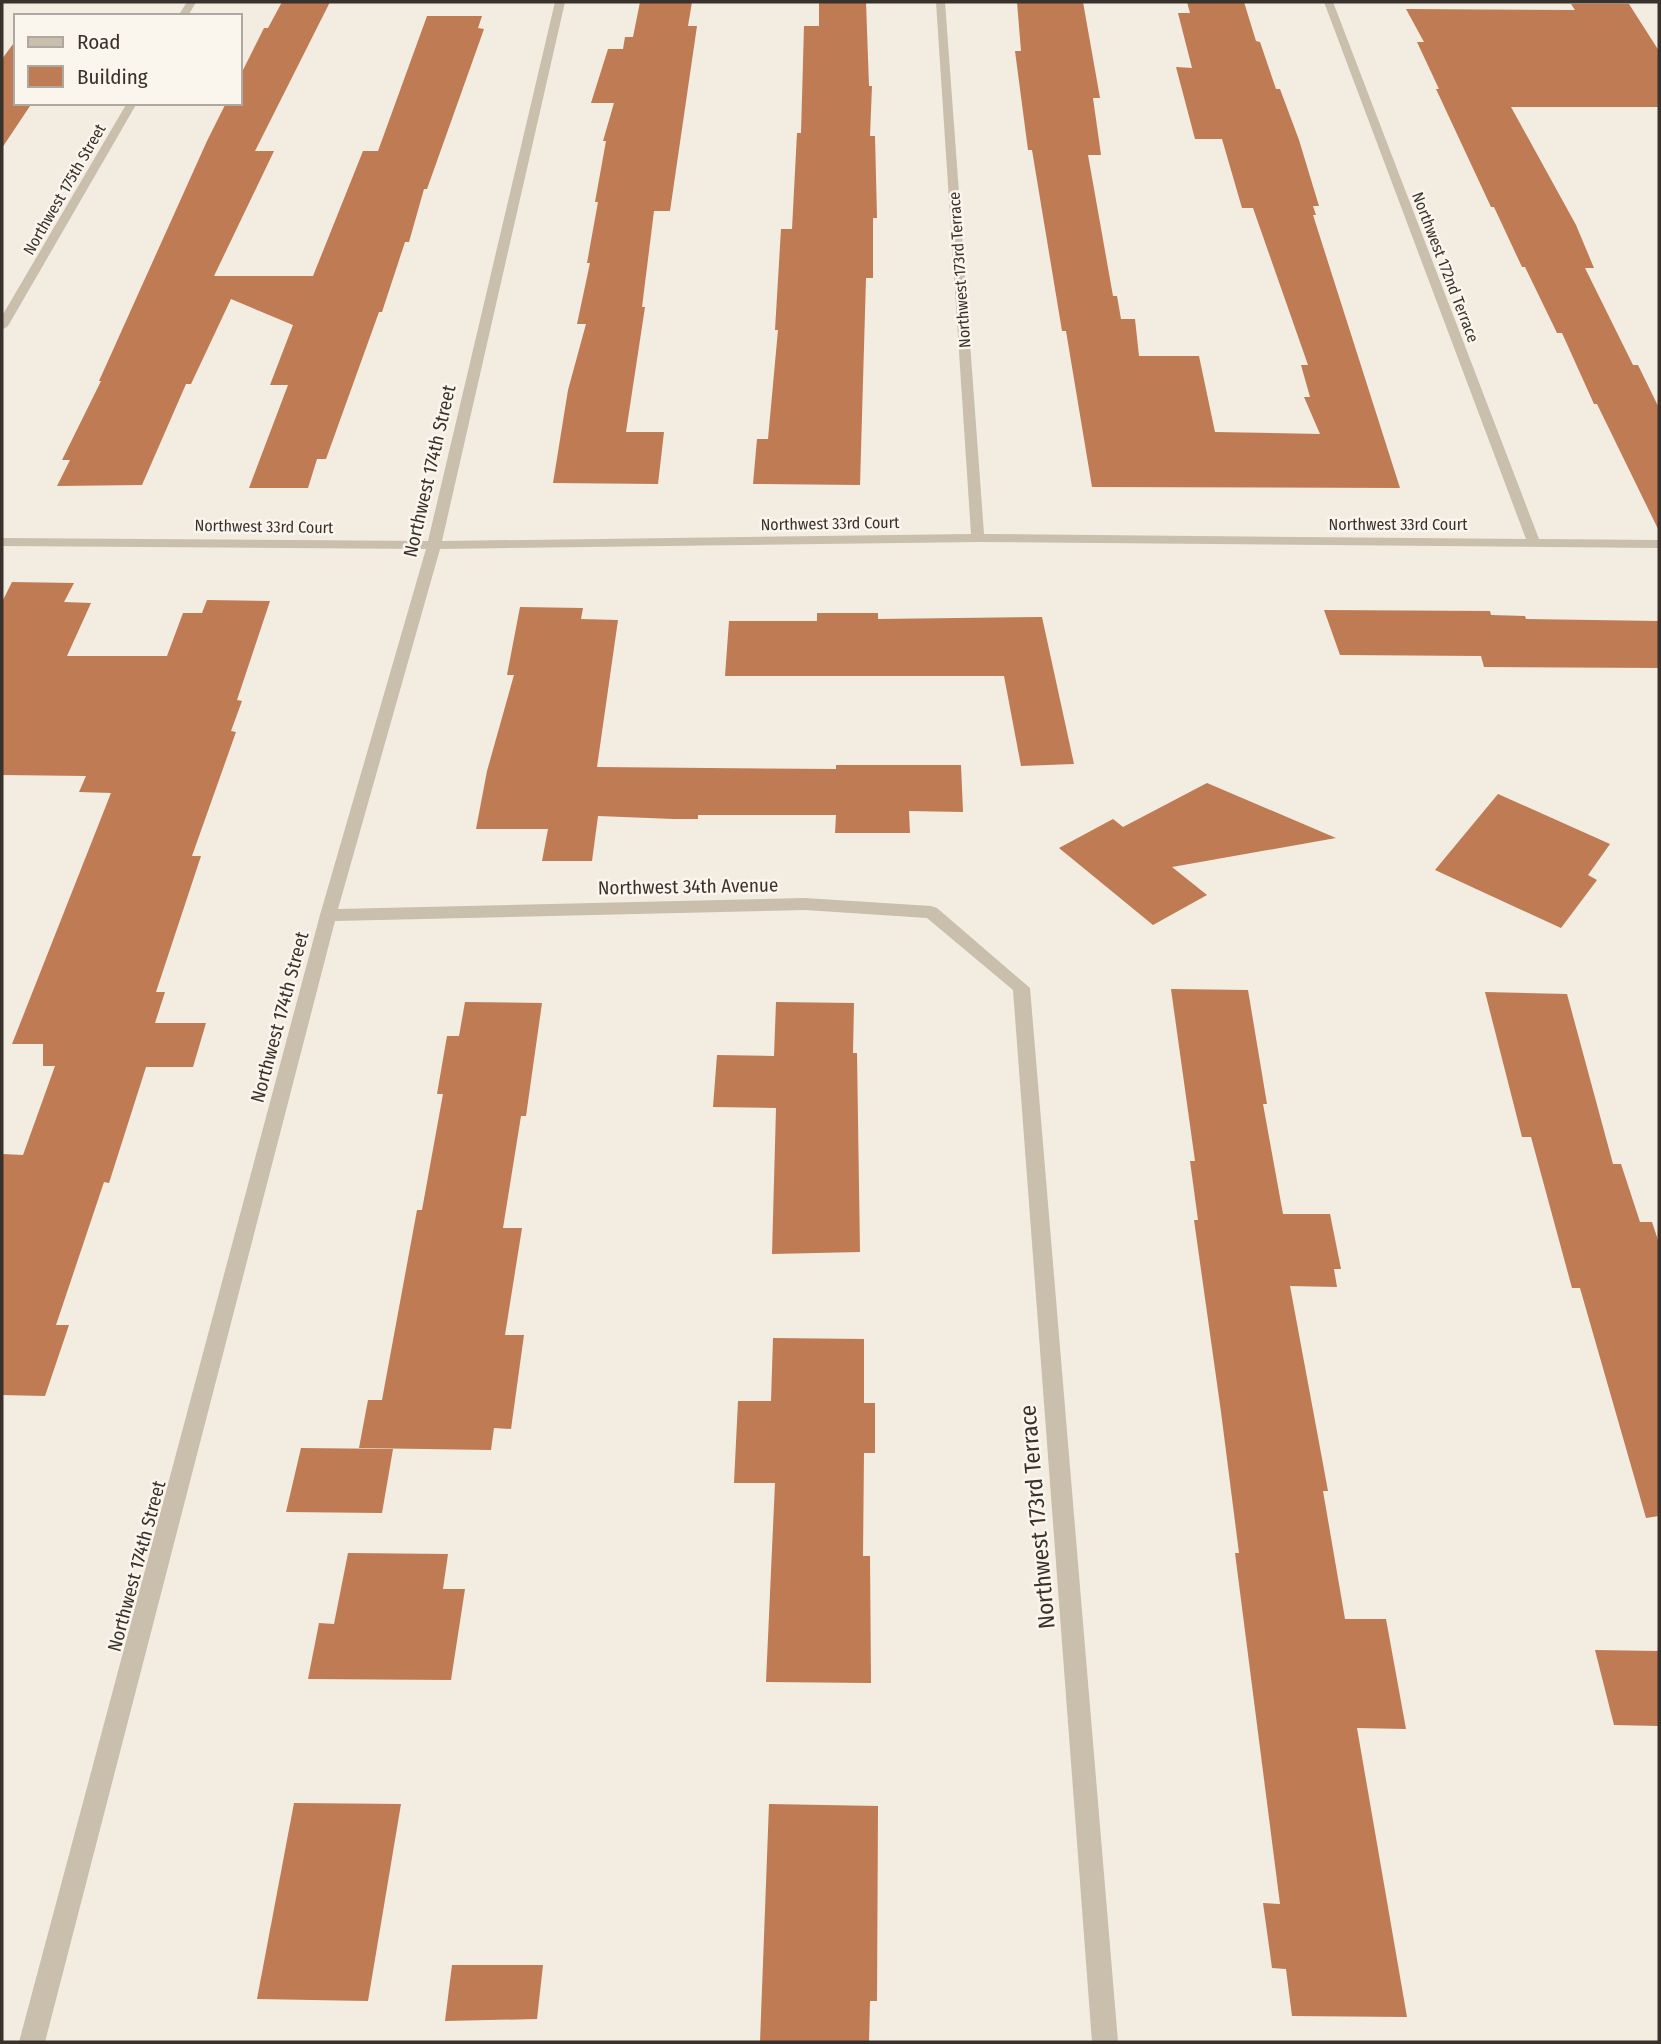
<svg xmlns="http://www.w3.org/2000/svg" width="1661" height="2044" viewBox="0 0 1661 2044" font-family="'Fira Sans Condensed',sans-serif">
<rect width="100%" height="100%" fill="#f2ece1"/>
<g fill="#bf7b53">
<polygon points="282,2 330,2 255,151 274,151 214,276 313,276 363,151 378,151 427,16 482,16 478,28 484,29 427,189 424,189 409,242 405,242 382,312 379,312 326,459 317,459 308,488 249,488 288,385 270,385 293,325 231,299 191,384 186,384 142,485 57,486 70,460 62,460 101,381 99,381 207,141 226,103 240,103 240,76 264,28 268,28"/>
<polygon points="640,2 692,2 688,26 697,26 670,211 654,211 642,307 645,307 626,432 664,432 658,484 553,483 568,390 586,324 577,324 590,263 587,263 598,202 595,202 606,141 603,141 614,103 591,103 608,49 623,49 625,37 633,37"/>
<polygon points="819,2 866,2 869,86 872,86 870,136 875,136 877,218 873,218 873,278 866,278 860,485 753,484 757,439 768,439 778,330 775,330 781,229 792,229 797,133 801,133 804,26 819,26"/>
<polygon points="1017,2 1083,2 1100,98 1093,98 1101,155 1088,155 1113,296 1117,296 1121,319 1135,319 1139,356 1199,356 1215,432 1320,434 1304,397 1310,397 1301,365 1308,365 1253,208 1242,208 1222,139 1195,139 1176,67 1192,68 1178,13 1190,13 1187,2 1244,2 1256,41 1260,42 1276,89 1280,89 1299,140 1319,206 1313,206 1316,215 1313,215 1400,488 1092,487 1066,331 1062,331 1032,150 1028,150 1015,51 1021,51"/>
<polygon points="1571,4 1629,4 1659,51 1659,107 1511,107 1576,225 1594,268 1585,268 1633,365 1638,365 1659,408 1659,531 1597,404 1594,404 1562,333 1557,333 1525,267 1522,267 1494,207 1491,207 1436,89 1439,89 1417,42 1424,42 1406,9 1575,10"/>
<polygon points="16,40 16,103 32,103 2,148 2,59"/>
<polygon points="12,582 74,583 64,602 91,603 67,656 167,656 183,613 202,613 207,600 270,601 237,700 242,701 231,731 236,732 192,856 201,856 156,992 165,992 155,1023 206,1023 193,1067 146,1067 109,1183 104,1182 56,1325 69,1325 45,1396 2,1395 2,1154 23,1155 55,1066 43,1066 43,1044 12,1044 111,793 79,792 86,776 2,775 2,602"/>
<polygon points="520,607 583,608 581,619 618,620 597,767 836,769 836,765 961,765 963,812 909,811 910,833 835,833 836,815 698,815 698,819 674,819 598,816 592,861 542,861 548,829 476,829 487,771 514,675 507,675"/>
<polygon points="1324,610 1490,611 1491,615 1525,616 1526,619 1659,621 1659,668 1484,667 1481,656 1340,655"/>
<polygon points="817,613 878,613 878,619 1042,617 1074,764 1021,766 1004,676 725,676 729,621 817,621"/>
<polygon points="1207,783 1336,838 1172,867 1207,895 1153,925 1059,848 1113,819 1123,827"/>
<polygon points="1498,794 1610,844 1588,875 1597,880 1561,928 1435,870"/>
<polygon points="1171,989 1248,990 1267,1104 1263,1104 1283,1214 1330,1214 1341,1269 1334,1269 1337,1287 1290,1286 1328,1491 1323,1491 1345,1619 1386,1619 1406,1729 1357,1728 1407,2017 1292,2016 1286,1969 1272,1968 1263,1903 1280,1904 1235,1553 1239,1553 1221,1412 1194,1220 1198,1220 1190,1161 1195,1161"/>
<polygon points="1485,992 1567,994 1613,1164 1621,1164 1640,1222 1652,1222 1659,1243 1659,1516 1646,1518 1580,1288 1572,1288 1531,1137 1522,1137"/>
<polygon points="465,1002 542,1003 526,1116 521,1116 503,1228 522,1228 505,1335 524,1335 511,1429 494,1428 491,1450 359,1448 368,1400 382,1400 417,1210 422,1210 443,1094 437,1094 447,1036 459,1036"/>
<polygon points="776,1002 854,1003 853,1053 857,1053 860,1252 772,1254 776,1108 713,1107 717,1055 774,1056"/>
<polygon points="773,1338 864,1339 864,1403 875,1403 875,1453 864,1453 863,1556 870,1556 871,1683 766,1682 775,1483 734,1483 738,1401 771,1401"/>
<polygon points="301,1448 393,1449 382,1513 286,1512"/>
<polygon points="348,1553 448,1554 443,1589 465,1589 451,1680 308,1679 319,1623 334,1624"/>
<polygon points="1595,1650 1659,1651 1659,1726 1614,1725"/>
<polygon points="294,1803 401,1804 368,2001 257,1999"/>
<polygon points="769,1804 878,1806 877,2001 870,2001 869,2042 760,2042"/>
<polygon points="452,1965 543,1965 537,2019 445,2021"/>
</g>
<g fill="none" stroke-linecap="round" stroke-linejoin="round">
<g fill="#cabead" fill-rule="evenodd">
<polygon points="187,2 196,2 188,16 178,16"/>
<polygon points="555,2 565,2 442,541 971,534 936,2 945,2 984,534 1526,539 1324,2 1333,2 1539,539 1659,540 1659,548 978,542 440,549 338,909 805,898 931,906 937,908 1030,988 1118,2042 1092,2042 1013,990 927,918 805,910 335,921 45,2042 19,2042 320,915 426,549 2,546 2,538 428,541"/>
<polygon points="127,103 137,103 8,326 2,330 2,316"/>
</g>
</g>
<g text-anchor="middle" stroke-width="5" stroke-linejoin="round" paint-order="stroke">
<g font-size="16" fill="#39322c" stroke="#faf6ee">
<text transform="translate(64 189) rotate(-60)" y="6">Northwest 175th Street</text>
<text transform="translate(1446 267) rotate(69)" y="6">Northwest 172nd Terrace</text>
<text transform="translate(959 270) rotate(-94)" y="6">Northwest 173rd Terrace</text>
<text transform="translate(830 523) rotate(-1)" y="6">Northwest 33rd Court</text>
<text x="1398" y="530">Northwest 33rd Court</text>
<text transform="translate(264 526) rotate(1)" y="6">Northwest 33rd Court</text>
</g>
<g font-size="19" fill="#39322c" stroke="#faf6ee">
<text transform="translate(429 471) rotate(-77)" y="7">Northwest 174th Street</text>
<text transform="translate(688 886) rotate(-1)" y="7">Northwest 34th Avenue</text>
<text transform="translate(279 1017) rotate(-75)" y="7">Northwest 174th Street</text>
<text transform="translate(136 1566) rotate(-75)" y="7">Northwest 174th Street</text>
</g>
<g font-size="23" fill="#39322c" stroke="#faf6ee">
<text transform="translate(1037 1517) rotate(-95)" y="8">Northwest 173rd Terrace</text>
</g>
</g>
<rect width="1661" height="2044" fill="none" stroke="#39322c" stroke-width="7"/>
<rect x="14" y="14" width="228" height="91" fill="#faf6ee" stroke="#ada8a0" stroke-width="2"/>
<rect x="28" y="37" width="35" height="10" fill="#cabead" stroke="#ada8a0" stroke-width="2"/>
<text x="77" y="49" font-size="21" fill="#39322c">Road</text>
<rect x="28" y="66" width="35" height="21" fill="#bf7b53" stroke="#ada8a0" stroke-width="2"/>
<text x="77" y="84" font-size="21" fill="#39322c">Building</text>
</svg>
